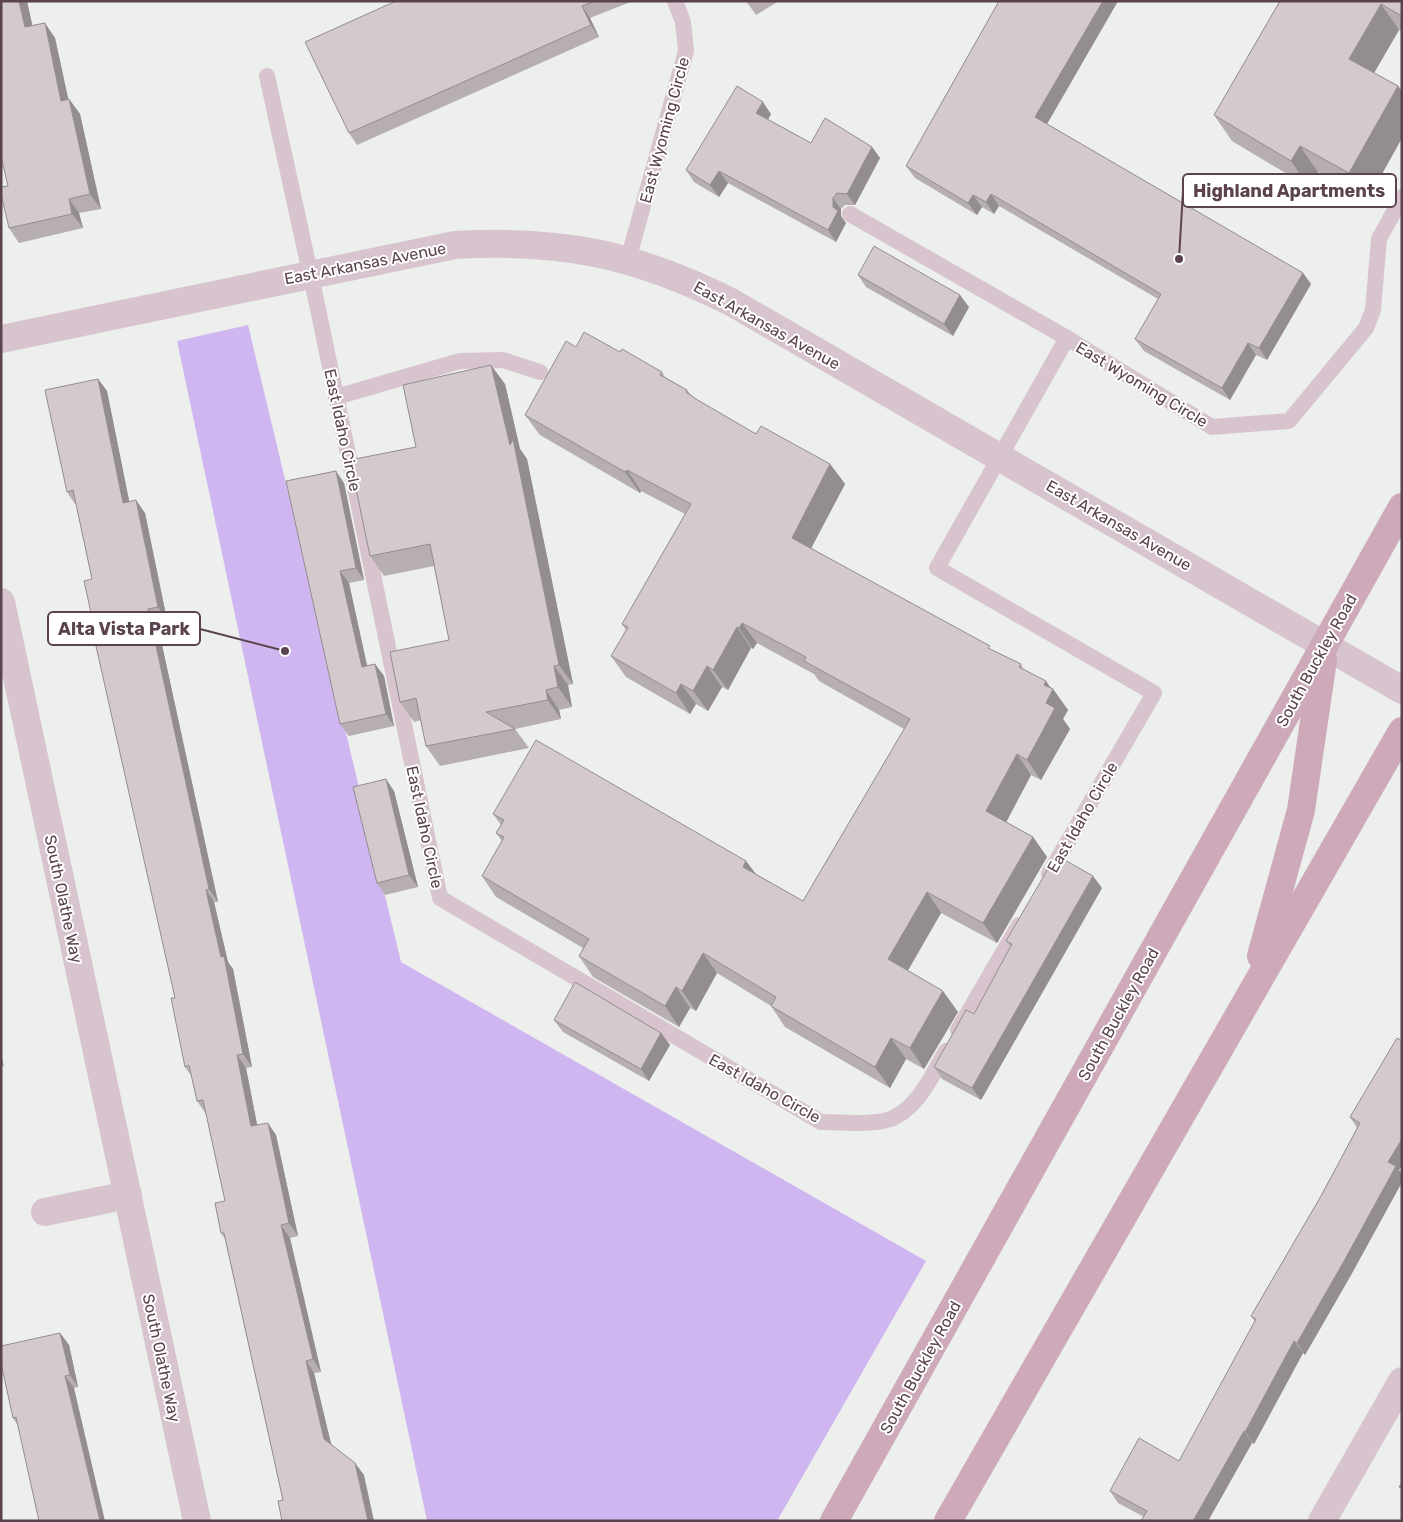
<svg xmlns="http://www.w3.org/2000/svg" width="1403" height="1522" viewBox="0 0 1403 1522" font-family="Rubik,sans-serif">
<rect width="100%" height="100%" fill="#ecefec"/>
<polygon fill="#d0b6f0" points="248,325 401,962 926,1261 777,1521 427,1521 177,341"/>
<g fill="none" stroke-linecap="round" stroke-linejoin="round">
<g stroke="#d7c4ce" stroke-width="16">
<path d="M267,76L318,309L440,898L821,1122C840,1122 864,1125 883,1121C915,1115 932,1076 946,1051"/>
<polyline points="850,214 1067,338 1212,427 1289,421 1366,328 1373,310 1379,239 1402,197"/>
<polyline points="628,260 686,51 683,22 675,1"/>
<polyline points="336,397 460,361 503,360 540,372"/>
<polyline points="1049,874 1154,693 937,568 1067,338"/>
<polyline points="958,1030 1019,925"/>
</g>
<g stroke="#d7c4ce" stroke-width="28">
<path d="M1,339L455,245C561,239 635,254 731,302L1402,690"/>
<polyline points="1,602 197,1521"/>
<polyline points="45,1212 128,1195"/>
<polyline points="1322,1521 1402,1381"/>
</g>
<g stroke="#cda9ba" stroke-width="28">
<polyline points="1261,956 1301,810 1323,660"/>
<polyline points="834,1521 1402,507"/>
<polyline points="948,1521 1402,731"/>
</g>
</g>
<g fill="#b6aeb0">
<polygon points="1,1 27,1 32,26 55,38 68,99 69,99 80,114 101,209 79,213 83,228 19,243 9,228 8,186"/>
<polygon points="396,1 633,1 590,18 599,37 357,145 349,133"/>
<polygon points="746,1 779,1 756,15"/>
<polygon points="999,1 1118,1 1047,124 1303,273 1311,284 1267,360 1256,355 1230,400 1144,351 1135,339 1158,299 999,206 994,214 982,207 977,215 915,178 906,166"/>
<polygon points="1280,1 1402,1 1402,31 1399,30 1374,73 1398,86 1402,91 1402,138 1368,199 1318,172 1309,187 1232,141 1214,115"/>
<polygon points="771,114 768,119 811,143 872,147 880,158 855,205 845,205 841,209 841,216 846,223 836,242 728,183 719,197 694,182 686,170"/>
<polygon points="858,275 969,307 953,336 866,287"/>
<polygon points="576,347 620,352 662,372 665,377 687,390 691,395 696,399 756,434 830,464 845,484 811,548 993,651 1021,664 1024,670 1053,689 1068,710 1063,719 1070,729 1041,780 1031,775 1006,822 1033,837 1047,857 997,943 941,913 908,971 958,1012 924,1069 906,1059 890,1088 785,1027 771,1006 717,973 696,1011 690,1008 679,1027 593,977 579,956 583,948 496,897 482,876 502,841 496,833 501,825 493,814 746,861 756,874 803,901 904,729 819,681 814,674 757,643 753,649 751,648 728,690 722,687 708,711 696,704 690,714 626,677 611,656 626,630 622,624 685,514 641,491 640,493 540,435 525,415"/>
<polygon points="98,379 107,391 129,501 145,513 167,620 157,622 218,902 214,902 228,962 233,969 252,1067 246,1068 257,1125 276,1135 298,1236 290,1238 321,1372 314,1373 331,1444 364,1475 283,1500 225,1239 221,1233 225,1201 206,1114 197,1101 192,1077 185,1067 175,998 98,645 92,579 76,504 75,504 67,492"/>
<polygon points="505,384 520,449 527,459 573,684 568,685 572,707 559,710 561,719 515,729 529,748 440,766 426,746 421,720 414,722 400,702 449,640 434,566 384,576 370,556 416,447"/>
<polygon points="286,481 344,483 364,580 349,583 367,666 375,664 384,676 394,726 349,736 340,724"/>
<polygon points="394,791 418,887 385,895 377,883"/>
<polygon points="1102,888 981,1100 942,1079 934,1067 974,1014 1011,947 1006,941"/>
<polygon points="554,1020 661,1033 670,1045 649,1081 563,1032"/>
<polygon points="1402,1041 1402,1165 1399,1170 1402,1175 1402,1182 1351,1275 1305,1355 1303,1353 1254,1444 1252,1443 1208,1521 1141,1521 1144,1517 1118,1503 1110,1491 1179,1461 1255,1322 1251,1316 1321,1196 1357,1128 1350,1117"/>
<polygon points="60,1333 69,1345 78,1387 74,1388 17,1424 13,1418"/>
</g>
<g fill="#948d90">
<polygon points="19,1 27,1 36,42 25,27"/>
<polygon points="1103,1 1118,1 1044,129 1035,117"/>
<polygon points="1381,4 1399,30 1367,85 1349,59"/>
<polygon points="582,6 590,18 599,37 591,25"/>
<polygon points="45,23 55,38 72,116 61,101"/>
<polygon points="1398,86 1402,91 1402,138 1368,199 1349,173"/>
<polygon points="69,99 80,114 101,209 90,194"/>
<polygon points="763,102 771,114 765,125 756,113"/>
<polygon points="1300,146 1318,172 1309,187 1291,161"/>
<polygon points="872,147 880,158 855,205 847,194"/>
<polygon points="719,171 728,183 719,197 710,185"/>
<polygon points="991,194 999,206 994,214 986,202"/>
<polygon points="973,195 982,207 977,215 968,203"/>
<polygon points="833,198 841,209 841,216 846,223 836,242 828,230 833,207"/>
<polygon points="69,199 79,213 83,228 72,214"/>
<polygon points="1303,273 1311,284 1267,360 1259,348"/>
<polygon points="960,295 969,307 953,336 944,324"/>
<polygon points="1248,343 1256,355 1230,400 1222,388"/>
<polygon points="491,365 505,384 520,449 527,459 573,684 559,665"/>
<polygon points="98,379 107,391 132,515 123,503"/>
<polygon points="830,464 845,484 806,558 792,538"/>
<polygon points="627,470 641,491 640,493 625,472"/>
<polygon points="336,471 344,483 364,580 356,568"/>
<polygon points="136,500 145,513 167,620 158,607"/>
<polygon points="340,571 349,583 370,679 362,667"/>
<polygon points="148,609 157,622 218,902 209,889"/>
<polygon points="742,623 757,643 753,649 739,628"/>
<polygon points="737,627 751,648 728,690 713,670"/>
<polygon points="375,664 384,676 394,726 386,714"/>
<polygon points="554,666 568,685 572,707 558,687"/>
<polygon points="707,666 722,687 708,711 693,691"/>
<polygon points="1046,681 1053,691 1053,689 1068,710 1063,719 1070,729 1041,780 1027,760 1046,703 1044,685"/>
<polygon points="681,684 696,704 690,714 676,693"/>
<polygon points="546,690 559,710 561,719 548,700"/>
<polygon points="1017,754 1031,775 1001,832 986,811"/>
<polygon points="386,779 394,791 418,887 409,875"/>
<polygon points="1033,837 1047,857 997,943 983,923"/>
<polygon points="746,861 761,881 743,867"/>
<polygon points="1093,876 1102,888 981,1100 972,1088"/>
<polygon points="206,890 214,902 228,962 233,969 252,1067 243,1054"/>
<polygon points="927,892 941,913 902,980 888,959"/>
<polygon points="703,953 717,973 696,1011 682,991"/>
<polygon points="676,987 690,1008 679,1027 665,1006"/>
<polygon points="943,991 958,1012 924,1069 910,1048"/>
<polygon points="661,1033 670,1045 649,1081 641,1069"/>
<polygon points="891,1038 906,1059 890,1088 875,1067"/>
<polygon points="1,1055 4,1067 1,1063"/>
<polygon points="237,1055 246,1068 260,1139 251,1126"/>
<polygon points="268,1123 276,1135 298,1236 289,1223"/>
<polygon points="1402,1139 1402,1165 1399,1170 1402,1175 1402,1182 1351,1275 1305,1355 1297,1343 1388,1162"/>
<polygon points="281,1225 290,1238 321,1372 313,1359"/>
<polygon points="60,1333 69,1345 78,1387 70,1375"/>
<polygon points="1294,1341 1303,1353 1254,1444 1245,1432"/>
<polygon points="306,1361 314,1373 333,1452 324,1439"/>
<polygon points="65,1376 74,1388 105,1521 100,1521"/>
<polygon points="1244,1431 1252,1443 1208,1521 1193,1521"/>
<polygon points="355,1463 364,1475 374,1521 368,1521"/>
</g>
<g fill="#d4cacd" stroke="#948d90">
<polygon points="1,1 19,1 25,27 45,23 61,101 69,99 90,194 69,199 72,214 9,228 1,194 1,187 8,186 1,156"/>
<polygon points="396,1 595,1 582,6 591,25 349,133 305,42"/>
<polygon points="999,1 1103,1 1035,117 1303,273 1259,348 1248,343 1222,388 1135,339 1161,294 991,194 986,202 973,195 968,203 906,166"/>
<polygon points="1280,1 1402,1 1402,16 1381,4 1349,59 1398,86 1349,173 1300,146 1291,161 1214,115"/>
<polygon points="737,86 763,102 756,113 811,143 825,118 872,147 847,194 837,193 833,198 833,207 838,211 828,230 719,171 710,185 686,170"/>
<polygon points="874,246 960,295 944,324 858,275"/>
<polygon points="584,332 620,352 622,349 662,372 660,375 687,390 686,392 696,399 756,434 761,426 830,464 792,538 990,646 988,648 1021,664 1019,667 1046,681 1044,685 1053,689 1046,703 1055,708 1027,760 1017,754 986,811 1033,837 983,923 927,892 888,959 943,991 910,1048 891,1038 875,1067 771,1006 776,997 703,953 682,991 676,987 665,1006 579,956 589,939 482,876 504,837 496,833 504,820 493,814 536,740 746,861 743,867 803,901 910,719 804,661 806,657 742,623 739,628 737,627 713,670 707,666 693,691 681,684 676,693 611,656 628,627 622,624 691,504 627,470 625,472 525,415 566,341 576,347"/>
<polygon points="491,365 510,445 513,439 559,665 554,666 558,687 546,690 548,700 486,712 515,729 426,746 416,698 400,702 390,652 449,640 430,544 370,556 350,460 416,447 403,385"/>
<polygon points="98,379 123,503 136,500 158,607 148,609 209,889 206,890 221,957 224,956 243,1054 237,1055 251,1126 268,1123 289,1223 281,1225 313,1359 306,1361 324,1439 355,1463 368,1521 282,1521 278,1501 283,1500 224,1233 221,1233 215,1203 225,1201 203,1100 197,1101 189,1065 185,1067 171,998 175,998 96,646 98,645 84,581 92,579 73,490 67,492 45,390"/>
<polygon points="336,471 356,568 340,571 362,667 375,664 386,714 340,724 286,481"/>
<polygon points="386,779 409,875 377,883 353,787"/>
<polygon points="1056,855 1093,876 972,1088 934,1067 966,1010 974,1014 1012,944 1006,941"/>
<polygon points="575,982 661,1033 641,1069 554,1020"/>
<polygon points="1397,1038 1402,1041 1402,1139 1388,1162 1396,1166 1343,1263 1297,1343 1294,1341 1245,1432 1244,1431 1193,1521 1141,1521 1147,1511 1110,1491 1139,1438 1179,1461 1256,1319 1251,1316 1321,1196 1360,1123 1350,1117"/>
<polygon points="60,1333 70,1375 65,1376 100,1521 39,1521 16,1417 13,1418 1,1363 1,1346"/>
<polygon points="1402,1482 1402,1488 1399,1487"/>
</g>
<g text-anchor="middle" stroke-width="4" stroke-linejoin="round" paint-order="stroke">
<g font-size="16" fill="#5a434e" stroke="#fff">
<text transform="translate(664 130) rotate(-75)" y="6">East Wyoming Circle</text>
<text transform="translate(365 263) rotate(-11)" y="6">East Arkansas Avenue</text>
<text transform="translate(767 325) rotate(29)" y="6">East Arkansas Avenue</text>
<text transform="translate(1142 384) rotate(31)" y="6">East Wyoming Circle</text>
<text transform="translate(343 430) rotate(78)" y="6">East Idaho Circle</text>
<text transform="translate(1119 525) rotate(30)" y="6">East Arkansas Avenue</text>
<text transform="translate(1316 660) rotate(-61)" y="6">South Buckley Road</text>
<text transform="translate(1082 817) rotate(-60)" y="6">East Idaho Circle</text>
<text transform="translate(425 827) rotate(78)" y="6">East Idaho Circle</text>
<text transform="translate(64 899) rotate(78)" y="6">South Olathe Way</text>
<text transform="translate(1118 1014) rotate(-61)" y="6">South Buckley Road</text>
<text transform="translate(765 1088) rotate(29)" y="6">East Idaho Circle</text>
<text transform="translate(162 1358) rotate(78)" y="6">South Olathe Way</text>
<text transform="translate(920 1367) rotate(-61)" y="6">South Buckley Road</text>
</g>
</g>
<path fill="none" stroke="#5a434e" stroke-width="2" d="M1179 259L1183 191M285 651L200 629"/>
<g fill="#5a434e" stroke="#fff" stroke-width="2">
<circle cx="1179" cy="259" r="5"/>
<circle cx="285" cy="651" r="5"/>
</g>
<g fill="#fff" stroke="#5a434e" stroke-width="2">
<rect x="1183" y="174" width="213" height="33" rx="5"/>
<rect x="48" y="612" width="152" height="33" rx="5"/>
</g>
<g font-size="18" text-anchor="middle" font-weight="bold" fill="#5a434e">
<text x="1289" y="197">Highland Apartments</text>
<text x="124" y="635">Alta Vista Park</text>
</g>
<rect width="1403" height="1522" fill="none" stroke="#5a434e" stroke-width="5"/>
</svg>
